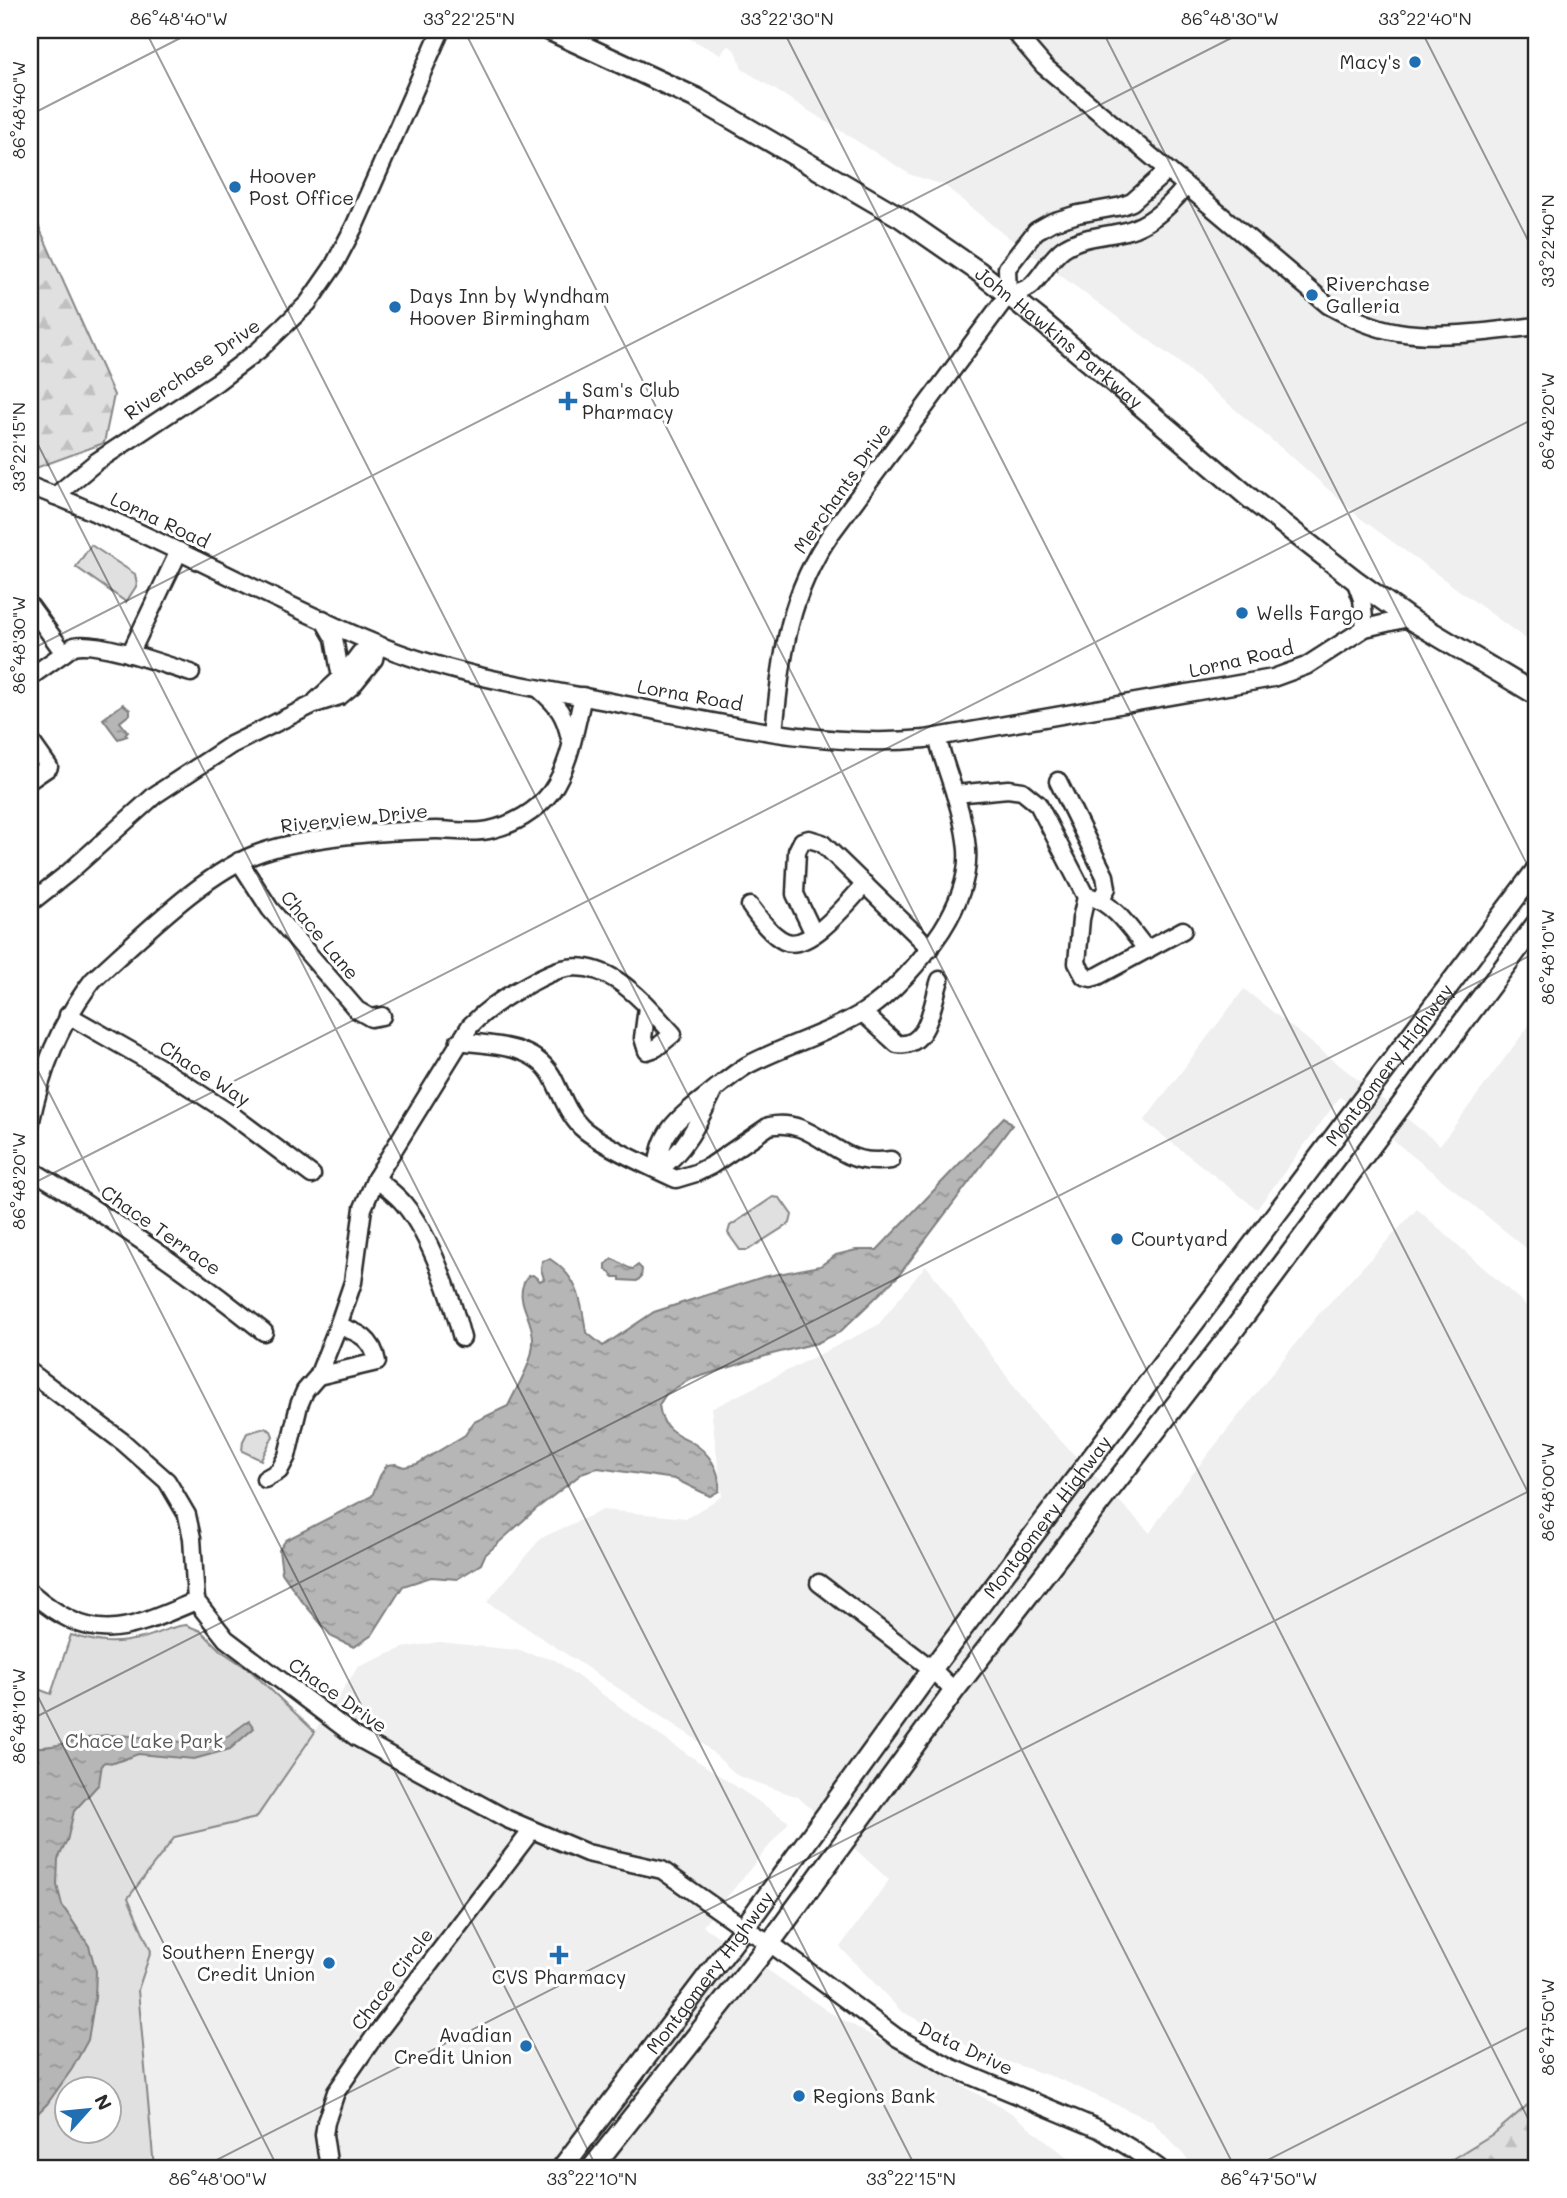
<svg xmlns="http://www.w3.org/2000/svg" width="1567" height="2198" viewBox="0 0 1567 2198" font-family="Mali,sans-serif">
<defs>
<pattern id="forest-firs" width="22" height="20" patternUnits="userSpaceOnUse" patternTransform="scale(1.75)"><rect width="22" height="20" fill="#e0e0e0"/><path d="M5 1l3.5 6h-7zM16 11l3.5 6h-7z" fill="#c0c0c0"/></pattern>
<pattern id="water-ripples" width="26" height="14" patternUnits="userSpaceOnUse" patternTransform="scale(1.75)"><rect width="26" height="14" fill="#b6b6b6"/><path d="M2 4q2-2 4 0t4 0M15 11q2-2 4 0t4 0" fill="none" stroke="#949494"/></pattern>
</defs>
<rect width="100%" height="100%" fill="#fff"/>
<filter id="ink" filterUnits="userSpaceOnUse"><feTurbulence type="fractalNoise" baseFrequency=".0143" numOctaves="2"/><feDisplacementMap in="SourceGraphic" scale="14" xChannelSelector="R" yChannelSelector="G"/><feConvolveMatrix kernelMatrix="1 2 1 2 8 2 1 2 1" color-interpolation-filters="sRGB"/></filter>
<g filter="url(#ink)">
<g fill="#efefef">
<polygon points="673,30 1537,30 1537,644 1530,642 1360,518 1299,463 1176,360 997,229 944,185 911,175 742,69 737,53 730,46 726,47 721,55"/>
<polygon points="1244,989 1440,1145 1537,1015 1537,1257 1340,1097 1257,1209 1144,1121"/>
<polygon points="1417,1209 1537,1315 1537,2168 1196,2168 1152,2121 1062,2080 979,2052 901,2011 840,1947 889,1880 798,1797 738,1776 703,1744 487,1602 541,1538 603,1510 687,1518 722,1496 711,1409 878,1325 926,1265 1031,1410 1150,1533 1168,1505 1318,1315"/>
<polygon points="439,1642 515,1650 555,1660 656,1733 789,1822 703,1926 829,2012 1010,2112 1081,2168 154,2168 138,1990 150,1952 128,1898 173,1840 256,1818 358,1667 403,1648"/>
</g>
<g fill="#e0e0e0" stroke="#868686" stroke-width="2" fill-rule="evenodd">
<polygon points="91,545 135,574 137,585 126,602 76,567"/>
<polygon points="773,1197 780,1198 792,1215 790,1223 748,1250 740,1250 728,1233 730,1226"/>
<polygon points="265,1428 271,1431 273,1436 261,1460 242,1451 243,1441 247,1433"/>
<path d="M186,1625L201,1631L220,1650L251,1671L315,1732L256,1818L175,1837L128,1898L151,1951L138,1990L154,2168H30V1686L51,1694L71,1635C100,1643 113,1645 143,1638C158,1634 170,1626 186,1625ZM66,2090H108V2132H66Z"/>
</g>
<g fill="url(#forest-firs)" stroke="#868686" stroke-width="2">
<polygon points="30,207 114,395 104,443 36,468 30,465"/>
<polygon points="1537,2097 1537,2168 1438,2168 1496,2132"/>
</g>
<g fill="url(#water-ripples)" stroke="#7e7e7e" stroke-width="2">
<polygon points="123,704 130,710 130,714 120,722 128,732 125,734 127,736 118,739 103,719"/>
<path d="M1004,1117L1012,1125L899,1275L840,1332L817,1343L772,1354L689,1380L666,1394L659,1405C660,1412 662,1421 667,1426C672,1433 683,1437 690,1441C709,1452 721,1470 719,1491L710,1496L675,1479L598,1468L584,1472L536,1509L485,1555L481,1564L457,1579L431,1577L403,1586L372,1635L354,1647L332,1637L301,1600L282,1573L279,1550L286,1540L372,1496L380,1476L387,1465L396,1464L404,1467L417,1464L465,1435L474,1422L508,1406C517,1386 534,1362 533,1339C533,1316 511,1298 528,1276L533,1275L540,1281L544,1279L541,1269L542,1261L550,1259C579,1278 581,1300 586,1332L603,1346L654,1312L763,1277L820,1266L836,1255L856,1250H877Z"/>
<path d="M612,1259C621,1261 624,1268 633,1269L638,1265L642,1269L641,1277L637,1281L620,1280V1277H614L606,1269V1264Z"/>
<path d="M249,1721L254,1728L230,1749L194,1759L138,1754L114,1763L105,1762L102,1764L99,1784L74,1811L67,1841L58,1859L57,1885L62,1905L89,1946L96,1971L95,1998L88,2040L72,2069L47,2104L30,2121V1747C59,1749 83,1736 109,1735C143,1733 193,1750 222,1739C232,1735 240,1726 249,1721Z"/>
</g>
<g fill="none" stroke-linecap="round" stroke-linejoin="round">
<defs>
<g id="minor">
<path d="M1013,30L1044,66L1328,305C1350,317 1372,328 1398,332C1440,339 1495,331 1537,326"/>
<polyline points="1008,295 1007,268 1036,231 1052,222 1078,214 1122,206 1132,202 1167,171"/>
<path d="M1008,295C1015,293 1027,290 1032,285C1044,273 1050,258 1064,248C1082,236 1106,236 1126,231C1151,224 1170,206 1185,187"/>
<path d="M30,486C149,531 259,595 376,644C453,676 539,688 621,704C720,723 824,749 925,739L1273,678L1306,666L1365,628L1408,618"/>
<polyline points="55,496 96,462 217,382 259,350 308,303 333,267 354,227 441,30"/>
<polyline points="1355,580 1362,599 1365,628"/>
<polyline points="30,606 64,653"/>
<polyline points="323,619 334,638 341,678"/>
<polyline points="130,654 179,551"/>
<path d="M30,677L74,646C98,640 165,665 191,673"/>
<path d="M539,689C558,706 565,714 570,739"/>
<polyline points="316,701 341,678 360,653 377,645"/>
<path d="M774,732C782,657 787,596 832,532L1008,295"/>
<polyline points="30,740 49,767 30,780"/>
<polyline points="1058,781 1105,876 1107,888 1100,900"/>
<polyline points="955,794 1008,789 1022,791 1038,804 1086,897 1081,919 1077,963 1084,976 1091,978 1098,976 1183,930"/>
<polyline points="239,861 270,909 357,1010 371,1018 382,1016"/>
<path d="M1091,897C1115,904 1132,932 1147,950"/>
<polyline points="30,903 68,873 155,795 231,745 312,705 340,696 352,686 374,659 377,645"/>
<path d="M750,906C759,918 770,934 784,941C809,953 849,901 865,884"/>
<polyline points="814,934 795,894 797,851 802,841 809,839 822,843 930,948"/>
<path d="M863,1013L897,1044C929,1049 932,1003 940,980"/>
<polyline points="68,1015 159,1067 228,1112 312,1175"/>
<path d="M459,1041C494,1046 537,1044 554,1080C562,1096 568,1114 581,1127C599,1144 652,1168 676,1179L696,1173L712,1165L769,1126C802,1119 821,1142 848,1155C862,1162 876,1162 891,1160"/>
<path d="M714,1090C700,1119 685,1152 658,1170C658,1134 677,1119 704,1098C717,1088 731,1075 746,1066C783,1046 825,1035 862,1013C893,994 922,960 942,930C957,906 969,878 967,850C964,811 947,775 937,737"/>
<path d="M30,1125C41,1071 59,1024 93,980C138,940 206,870 262,852C310,836 385,831 436,830C453,830 471,834 489,830C513,825 536,812 551,792C570,765 575,728 583,696"/>
<path d="M30,1169C112,1218 189,1272 264,1332"/>
<path d="M376,1178C385,1187 396,1194 404,1204C430,1235 452,1298 462,1338"/>
<polyline points="30,1372 123,1442 167,1481 187,1515 192,1538 196,1601 226,1639 356,1737 507,1819 587,1853 662,1870 744,1928 770,1943 896,2037 952,2068 1099,2129 1132,2149 1159,2168"/>
<path d="M318,1376L377,1362C373,1339 359,1332 338,1326"/>
<path d="M265,1479L279,1471L287,1456L299,1405L305,1391L318,1376L338,1326L353,1282L363,1208L376,1178L470,1026C487,1008 506,996 527,985C538,979 550,972 562,969C610,958 644,1003 673,1034L656,1048L647,1051L643,1038L647,1007"/>
<polyline points="819,1583 932,1669 954,1691"/>
<path d="M30,1592C94,1647 125,1631 196,1601"/>
<polyline points="329,2168 324,2135 326,2122 336,2092 374,2037 532,1830"/>
</g>
<g id="major">
<path id="s1" d="M549,30L696,98L900,217L978,271L1040,320L1251,499L1355,580L1408,618L1537,695"/>
<path id="s2" d="M562,2168L744,1928L932,1669L1537,869"/>
<polyline points="592,2168 770,1943 954,1691 1236,1327 1537,923"/>
</g>
</defs>
<use href="#minor" stroke="#2b2b2b" stroke-width="21"/>
<use href="#major" stroke="#2b2b2b" stroke-width="24"/>
<use href="#minor" stroke="#fff" stroke-width="16"/>
<use href="#major" stroke="#fff" stroke-width="19"/>
</g>
</g>
<path fill="none" stroke="#2b2b2b" stroke-width="2" stroke-opacity="0.45" d="M145,30L1235,2168M464,30L1537,2136M783,30L1537,1510M1102,30L1537,884M1421,30L1537,258M30,115L196,30M30,429L916,2168M30,650L1247,30M30,1055L597,2168M30,1185L1537,417M30,1681L278,2168M30,1720L1537,952M201,2168L1537,1487M1252,2168L1537,2023"/>
<g fill="#1f6fb2" stroke="#fff" stroke-width="2.5">
<circle cx="1415" cy="62" r="7"/>
<circle cx="235" cy="187" r="7"/>
<circle cx="1312" cy="295" r="7"/>
<circle cx="395" cy="307" r="7"/>
<path d="M564.5 390.5h7v7h7v7h-7v7h-7v-7h-7v-7h7z"/>
<circle cx="1242" cy="613" r="7"/>
<circle cx="1117" cy="1239" r="7"/>
<path d="M555.5 1944.5h7v7h7v7h-7v7h-7v-7h-7v-7h7z"/>
<circle cx="329" cy="1963" r="7"/>
<circle cx="526" cy="2046" r="7"/>
<circle cx="799" cy="2096" r="7"/>
</g>
<g text-anchor="middle" stroke-width="6" stroke-linejoin="round" paint-order="stroke">
<g font-size="19" fill="#2b2b2b" stroke="#fff" text-anchor="start">
<text x="1401" y="69" text-anchor="end">Macy's</text>
<text x="249" y="183">Hoover<tspan x="249" dy="22">Post Office</tspan></text>
<text x="1326" y="291">Riverchase<tspan x="1326" dy="22">Galleria</tspan></text>
<text x="409" y="303">Days Inn by Wyndham<tspan x="409" dy="22">Hoover Birmingham</tspan></text>
<text x="582" y="397">Sam's Club<tspan x="582" dy="22">Pharmacy</tspan></text>
<text x="1256" y="620">Wells Fargo</text>
<text x="1131" y="1246">Courtyard</text>
<text x="315" y="1959" text-anchor="end">Southern Energy<tspan x="315" dy="22">Credit Union</tspan></text>
<text x="559" y="1984" text-anchor="middle">CVS Pharmacy</text>
<text x="512" y="2042" text-anchor="end">Avadian<tspan x="512" dy="22">Credit Union</tspan></text>
<text x="813" y="2103">Regions Bank</text>
</g>
<g font-size="19" fill="#2b2b2b" stroke="#fff">
<text dy="7" stroke="none"><textPath href="#s1" startOffset="598">John Hawkins Parkway</textPath></text>
<text transform="translate(192 369) rotate(-35)" y="7">Riverchase Drive</text>
<text transform="translate(842 488) rotate(-55)" y="7">Merchants Drive</text>
<text transform="translate(160 520) rotate(25)" y="7">Lorna Road</text>
<text transform="translate(1241 659) rotate(-13)" y="7">Lorna Road</text>
<text transform="translate(690 695) rotate(10)" y="7">Lorna Road</text>
<text transform="translate(354 818) rotate(-6)" y="7">Riverview Drive</text>
<text transform="translate(320 935) rotate(50)" y="7">Chace Lane</text>
<text dy="7" stroke="none"><textPath href="#s2" startOffset="1379">Montgomery Highway</textPath></text>
<text transform="translate(205 1073) rotate(33)" y="7">Chace Way</text>
<text transform="translate(161 1230) rotate(35)" y="7">Chace Terrace</text>
<text dy="7" stroke="none"><textPath href="#s2" startOffset="812">Montgomery Highway</textPath></text>
<text transform="translate(338 1695) rotate(35)" y="7">Chace Drive</text>
<text dy="7" stroke="none"><textPath href="#s2" startOffset="245">Montgomery Highway</textPath></text>
<text transform="translate(392 1979) rotate(-53)" y="7">Chace Circle</text>
<text transform="translate(966 2048) rotate(25)" y="7">Data Drive</text>
</g>
<g font-size="19" fill="#585858" stroke="#fff">
<text x="144" y="1748">Chace Lake Park</text>
</g>
</g>
<rect width="1567" height="2198" fill="none" stroke="#fff" stroke-width="77"/>
<g transform="translate(88 2110) rotate(63)"><circle r="33" fill="#ffffff" stroke="#aaaaaa" stroke-width="2"/>
<path d="M0-5L12 26L0 18L-12 26Z" fill="#1f6fb2"/>
<text y="-10" font-size="19" font-weight="bold" text-anchor="middle" fill="#2b2b2b">N</text>
</g>
<rect x="38" y="38" width="1490" height="2122" fill="none" stroke="#2b2b2b" stroke-width="2.5"/>
<g font-size="18" text-anchor="middle" fill="#2b2b2b">
<text x="179" y="25">86°48'40"W</text>
<text x="469" y="25">33°22'25"N</text>
<text x="787" y="25">33°22'30"N</text>
<text x="1230" y="25">86°48'30"W</text>
<text x="1425" y="25">33°22'40"N</text>
<text transform="translate(19 110) rotate(-90)" y="6">86°48'40"W</text>
<text transform="translate(1548 241) rotate(-90)" y="6">33°22'40"N</text>
<text transform="translate(1548 421) rotate(-90)" y="6">86°48'20"W</text>
<text transform="translate(19 447) rotate(-90)" y="6">33°22'15"N</text>
<text transform="translate(19 645) rotate(-90)" y="6">86°48'30"W</text>
<text transform="translate(1548 957) rotate(-90)" y="6">86°48'10"W</text>
<text transform="translate(19 1181) rotate(-90)" y="6">86°48'20"W</text>
<text transform="translate(1548 1492) rotate(-90)" y="6">86°48'00"W</text>
<text transform="translate(19 1716) rotate(-90)" y="6">86°48'10"W</text>
<text transform="translate(1548 2027) rotate(-90)" y="6">86°47'50"W</text>
<text x="218" y="2185">86°48'00"W</text>
<text x="592" y="2185">33°22'10"N</text>
<text x="911" y="2185">33°22'15"N</text>
<text x="1269" y="2185">86°47'50"W</text>
</g>
</svg>
